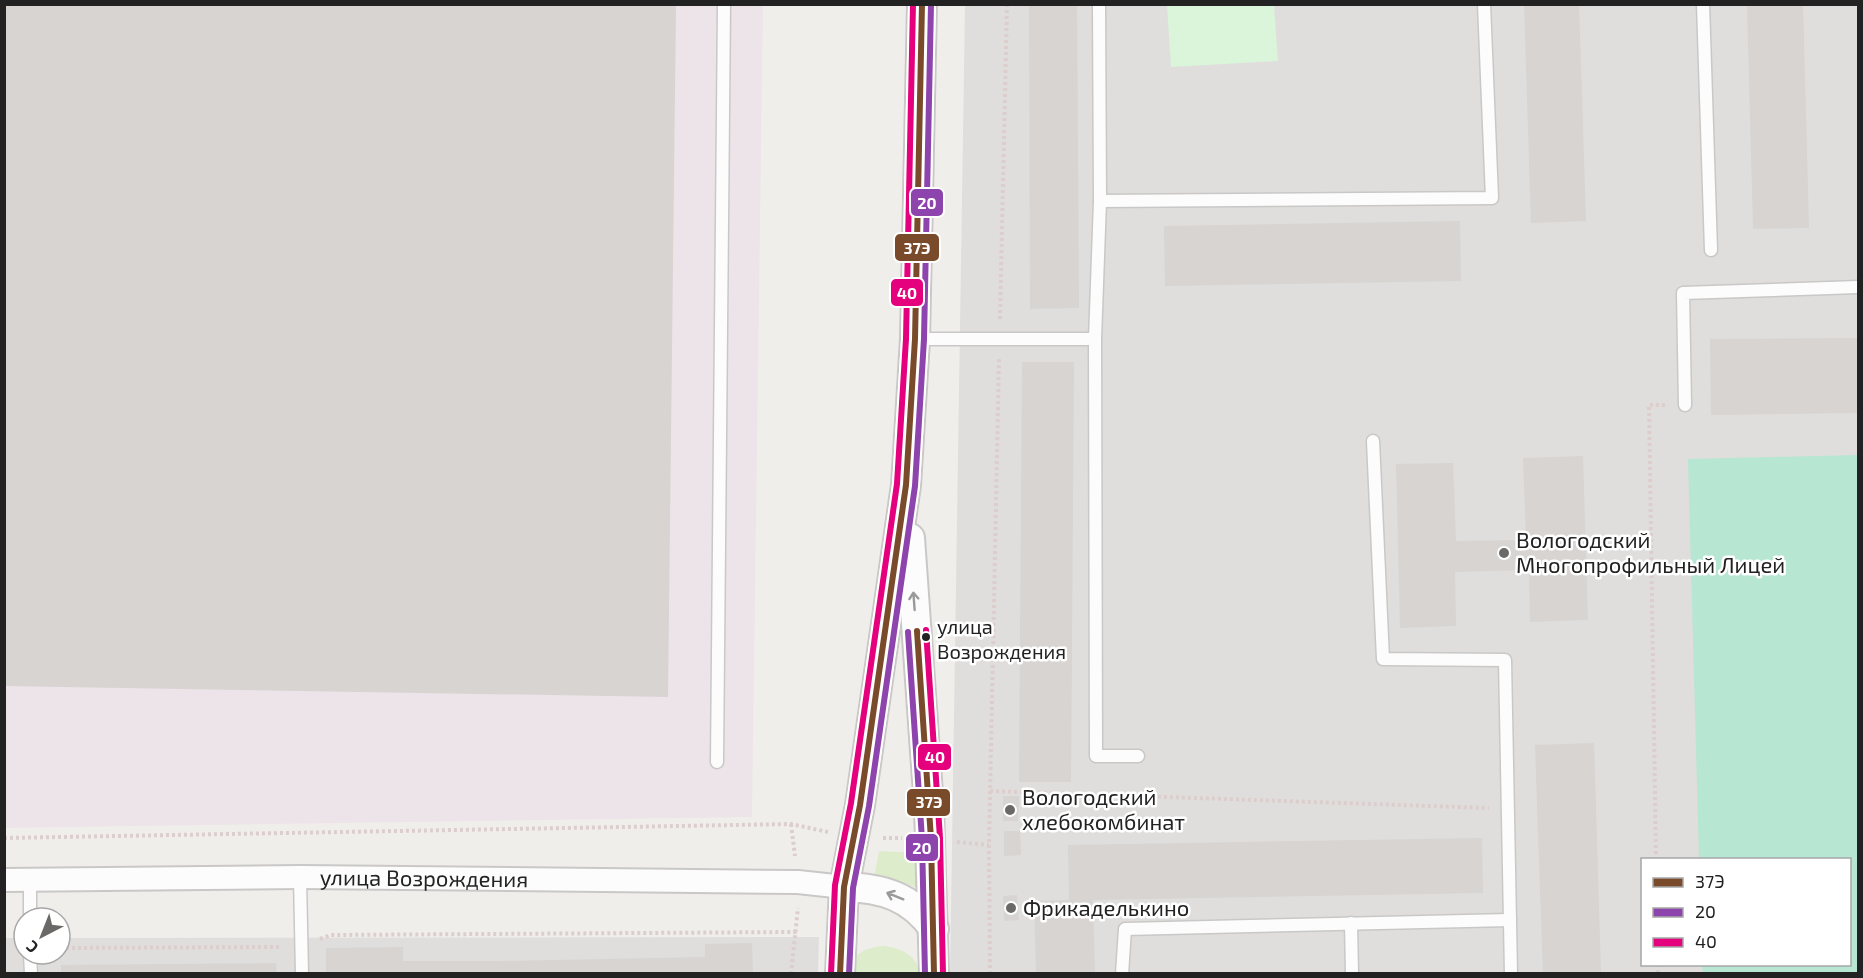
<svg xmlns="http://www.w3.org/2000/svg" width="1863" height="978" viewBox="0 0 1863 978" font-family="'Exo 2',sans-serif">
<rect width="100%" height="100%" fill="#f0eeeb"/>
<g fill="#dfdedc" fill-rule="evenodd">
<path d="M965,5H1858V973L950,974ZM1642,860H1850V964H1642Z"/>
<polygon points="819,937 818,974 5,974 4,938 24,938 24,954 60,954 60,938"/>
</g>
<polygon fill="#ede4e9" points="4,5 763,5 752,817 5,828"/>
<g fill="#ddeccb">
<polygon points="879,851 916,853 917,888 897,880 873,882"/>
<path d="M884,946C901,948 916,955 920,973L846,974C851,955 865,947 884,946Z"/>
</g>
<polygon fill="#daf5da" points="1167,5 1274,5 1278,61 1171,67"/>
<polygon fill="#b7e6d2" points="1858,455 1858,973 1703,973 1702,965 1850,964 1850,860 1699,859 1688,459"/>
<g fill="#d7d4d2">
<polygon points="4,4 676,4 668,697 4,686"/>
<polygon points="1029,4 1077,4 1079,308 1030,309"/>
<polygon points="1524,4 1579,4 1586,221 1531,223"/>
<polygon points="1747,4 1803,4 1809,228 1753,229"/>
<polygon points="1460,221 1461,281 1165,286 1164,226"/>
<polygon points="1858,338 1858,413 1711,415 1710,339"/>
<polygon points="1022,362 1074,362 1071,782 1019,782"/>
<polygon points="1583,456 1588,620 1530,622 1529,570 1455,572 1456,626 1400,628 1396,464 1453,463 1456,541 1526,540 1523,458"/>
<polygon points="1594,743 1601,974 1543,974 1535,745"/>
<polygon points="1003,796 1019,796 1018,821 1003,821"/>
<polygon points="1004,831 1020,831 1021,855 1004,856"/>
<polygon points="1482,838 1483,893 1093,900 1095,974 1036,974 1034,901 1069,900 1068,845"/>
<polygon points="1017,895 1019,920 1004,921 1003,896"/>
<polygon points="752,943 753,974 326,974 326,948 403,947 403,961 502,961 705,957 705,944"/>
<polygon points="276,963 277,974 61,974 61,965"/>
</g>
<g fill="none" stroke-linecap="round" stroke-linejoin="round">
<defs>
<g id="service">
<polyline points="1703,4 1711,250"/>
<polyline points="1100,201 1492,198 1484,4"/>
<polyline points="915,339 1095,339 1100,201 1099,4"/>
<polyline points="1095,339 1096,756 1138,756"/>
<polyline points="1685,405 1683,293 1858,287"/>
<polyline points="1373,441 1383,659 1505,660 1511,974"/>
<polyline points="717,762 724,4"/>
<polyline points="300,877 302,974"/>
<polyline points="30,880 30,918"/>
<polyline points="1351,923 1352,974"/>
<polyline points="30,954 31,974"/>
<polyline points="1122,974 1125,929 1510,920"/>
</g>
<g id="minor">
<path id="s1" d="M4,880L300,877L798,882L844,887"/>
</g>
<g id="tertiary">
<polyline points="910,538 929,808 934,974"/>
<path d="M844,887C882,888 911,896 934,929"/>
<polyline points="840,974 844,887 860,805 906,485 915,339 922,4"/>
</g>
</defs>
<use href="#service" stroke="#c9c8c7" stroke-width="15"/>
<use href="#minor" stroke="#c9c8c7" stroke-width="26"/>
<use href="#tertiary" stroke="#c9c8c7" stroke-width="32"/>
<g stroke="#dccecd" stroke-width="4" stroke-dasharray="3 3" stroke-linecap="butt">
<polyline points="1000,319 1007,4"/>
<polyline points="990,791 1489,808"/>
<polyline points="791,824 795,856"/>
<polyline points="4,838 791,824 828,832"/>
<polyline points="883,838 902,838"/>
<polyline points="957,842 989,845"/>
<polyline points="1656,860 1649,405 1665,405"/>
<polyline points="320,939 331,935 797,932"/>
<polyline points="60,948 281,947"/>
<polyline points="1658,964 1658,974"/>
<polyline points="791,974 798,908"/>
<polyline points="990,974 989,845 999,359"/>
</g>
<use href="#service" stroke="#fdfcfc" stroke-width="12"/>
<use href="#minor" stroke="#fdfcfc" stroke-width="22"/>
<use href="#tertiary" stroke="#fdfcfc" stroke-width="28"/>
<defs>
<g id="bus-1">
<polyline points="917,631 931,839 934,974"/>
<polyline points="840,974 844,887 860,805 906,485 915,339 922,4"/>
</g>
<g id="bus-2">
<polyline points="908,632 922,839 925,974"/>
<polyline points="849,974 853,888 869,806 915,486 924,339 931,4"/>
</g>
<g id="bus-3">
<polyline points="926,630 940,838 943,974"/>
<polyline points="831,974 835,885 851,803 897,484 906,339 913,4"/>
</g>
</defs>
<use href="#bus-1" stroke="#fff" stroke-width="10"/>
<use href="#bus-2" stroke="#fff" stroke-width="10"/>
<use href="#bus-3" stroke="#fff" stroke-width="10"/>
<use href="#bus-1" stroke="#7a4b2a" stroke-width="6"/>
<use href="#bus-2" stroke="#8e44ad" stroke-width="6"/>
<use href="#bus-3" stroke="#e5007d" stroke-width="6"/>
</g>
<defs><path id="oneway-shaft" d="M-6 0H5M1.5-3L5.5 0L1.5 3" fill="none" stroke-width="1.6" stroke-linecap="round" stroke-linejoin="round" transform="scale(1.5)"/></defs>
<g stroke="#9a9a9a">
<use href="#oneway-shaft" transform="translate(914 601) rotate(-94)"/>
<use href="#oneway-shaft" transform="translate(895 896) rotate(-158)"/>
</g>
<g fill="#6a6968" stroke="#fff" stroke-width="2">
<circle cx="1504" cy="553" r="6"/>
<circle cx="1010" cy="810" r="6"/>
<circle cx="1011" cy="908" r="6"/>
</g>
<circle fill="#222" stroke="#fff" stroke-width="2" cx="926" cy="637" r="5"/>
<g text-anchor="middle" stroke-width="5" stroke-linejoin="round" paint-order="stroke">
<g font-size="20" fill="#222" stroke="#fff" text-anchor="start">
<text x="937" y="634">улица<tspan x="937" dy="25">Возрождения</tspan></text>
</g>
<g font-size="22" fill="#222" stroke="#fff" text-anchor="start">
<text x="1516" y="548">Вологодский<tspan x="1516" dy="25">Многопрофильный Лицей</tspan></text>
<text x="1022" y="805">Вологодский<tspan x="1022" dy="25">хлебокомбинат</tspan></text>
<text x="1023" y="916">Фрикаделькино</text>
</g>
<g font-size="22" fill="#222" stroke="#fff">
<text dy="8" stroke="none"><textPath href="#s1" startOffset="420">улица Возрождения</textPath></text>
</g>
</g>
<g stroke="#fff" stroke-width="2">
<rect x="910" y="188" width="34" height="29" rx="6" fill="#8e44ad"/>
<rect x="894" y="233" width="46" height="29" rx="6" fill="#7a4b2a"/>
<rect x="890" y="278" width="34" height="29" rx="6" fill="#e5007d"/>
<rect x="917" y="743" width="35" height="28" rx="6" fill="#e5007d"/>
<rect x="906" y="788" width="45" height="29" rx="6" fill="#7a4b2a"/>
<rect x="905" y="833" width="34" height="29" rx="6" fill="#8e44ad"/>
</g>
<g font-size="16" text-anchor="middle" font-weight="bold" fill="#fff">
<text x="927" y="209">20</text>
<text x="917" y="254">37Э</text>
<text x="907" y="299">40</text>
<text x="935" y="763">40</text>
<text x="929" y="808">37Э</text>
<text x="922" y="854">20</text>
</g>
<rect width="1863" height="978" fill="none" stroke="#222222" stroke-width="12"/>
<rect x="1641" y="858" width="210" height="108" fill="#ffffff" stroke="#a7a7a7" stroke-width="1.5"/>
<rect x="1653" y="878" width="30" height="9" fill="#7a4b2a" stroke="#a7a7a7" stroke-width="1.5"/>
<text x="1695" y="888" font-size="18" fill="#222222">37Э</text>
<rect x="1653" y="908" width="30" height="9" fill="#8e44ad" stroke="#a7a7a7" stroke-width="1.5"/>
<text x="1695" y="918" font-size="18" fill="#222222">20</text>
<rect x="1653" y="938" width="30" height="9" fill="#e5007d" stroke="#a7a7a7" stroke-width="1.5"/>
<text x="1695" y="948" font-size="18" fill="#222222">40</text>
<g transform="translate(42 936) rotate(222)"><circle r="28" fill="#ffffff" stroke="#a7a7a7" stroke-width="1.5"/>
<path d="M0-4.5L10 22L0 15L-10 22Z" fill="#6a6968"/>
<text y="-9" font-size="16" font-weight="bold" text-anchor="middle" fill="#222222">С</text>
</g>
</svg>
